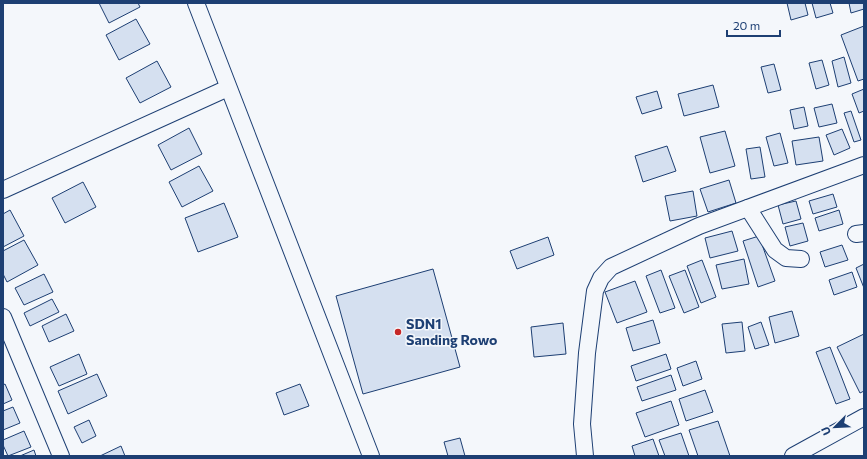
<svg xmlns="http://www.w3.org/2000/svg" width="867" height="459" viewBox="0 0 867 459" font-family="Commissioner,sans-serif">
<rect width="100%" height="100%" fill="#f4f7fb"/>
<g fill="#d5e0f0" stroke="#1d3f73">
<polygon points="99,3 138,3 140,7 109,23"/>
<polygon points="787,3 805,3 808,15 791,20"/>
<polygon points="812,3 830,3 833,13 816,18"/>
<polygon points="849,3 864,3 864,9 851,13"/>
<polygon points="136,19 150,44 119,60 106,35"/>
<polygon points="864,26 864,79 858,81 841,35"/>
<polygon points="844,57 851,83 838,87 832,61"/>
<polygon points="822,60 829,85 816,89 809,63"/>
<polygon points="157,61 171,87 140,103 126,78"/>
<polygon points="774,64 781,90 768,93 761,67"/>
<polygon points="713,85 719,107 684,116 678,94"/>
<polygon points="864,89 864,111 859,113 852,94"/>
<polygon points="657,91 662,108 642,114 636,97"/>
<polygon points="832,104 837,123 819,127 814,108"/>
<polygon points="804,107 808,126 794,129 790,110"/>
<polygon points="851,111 861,140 854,142 844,113"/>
<polygon points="189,128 202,154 171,170 158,145"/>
<polygon points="842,129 850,148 834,155 826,135"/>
<polygon points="725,131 735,166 710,173 700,137"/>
<polygon points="780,133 788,163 774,166 766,137"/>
<polygon points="819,137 823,161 796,165 792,141"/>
<polygon points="667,146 676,171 643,182 635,156"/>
<polygon points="760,147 765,177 751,179 746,149"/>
<polygon points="199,166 213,191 182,207 169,182"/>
<polygon points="729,180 736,203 708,212 700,189"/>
<polygon points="83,182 96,207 65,223 52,198"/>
<polygon points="693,191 697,216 670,221 665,196"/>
<polygon points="833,194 837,207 813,214 809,201"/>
<polygon points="796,201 801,219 783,224 778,205"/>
<polygon points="224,203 238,237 198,252 185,218"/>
<polygon points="10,210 24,236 3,247 3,214"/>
<polygon points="839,210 843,224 819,231 815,218"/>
<polygon points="803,223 808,241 790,246 785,227"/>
<polygon points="732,231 738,251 710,258 705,238"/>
<polygon points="759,236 775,281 758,287 743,241"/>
<polygon points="548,237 554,255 517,269 510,251"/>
<polygon points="24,240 38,265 7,282 3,274 3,251"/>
<polygon points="842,245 848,260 825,267 820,252"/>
<polygon points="744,259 749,284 722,289 716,265"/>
<polygon points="702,260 716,297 701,303 687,266"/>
<polygon points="864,264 864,288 856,268"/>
<polygon points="433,269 460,367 363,394 336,296"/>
<polygon points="661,270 675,308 660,313 646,276"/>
<polygon points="685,270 699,307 684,313 669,276"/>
<polygon points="852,272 857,287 834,295 829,280"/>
<polygon points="44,274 53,292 24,305 15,288"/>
<polygon points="635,281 647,312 617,323 605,292"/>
<polygon points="52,299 59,312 30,326 24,313"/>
<polygon points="792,311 799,336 775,343 769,317"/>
<polygon points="66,314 74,331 49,342 42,326"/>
<polygon points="653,320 660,343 633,351 626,328"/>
<polygon points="742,322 745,351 726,353 722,324"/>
<polygon points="761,322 769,345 755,349 748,327"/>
<polygon points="563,323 566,354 534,357 531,327"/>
<polygon points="864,334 864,391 860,393 837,347"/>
<polygon points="830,347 850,399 836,404 816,352"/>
<polygon points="79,354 87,374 59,386 50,367"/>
<polygon points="666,354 671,369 636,381 631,366"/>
<polygon points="696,361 702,379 683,386 677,368"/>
<polygon points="97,374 107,396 68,414 58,391"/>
<polygon points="671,375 676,390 642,401 637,387"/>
<polygon points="5,384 12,400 3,404 3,385"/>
<polygon points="300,384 309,406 284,415 276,393"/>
<polygon points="705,390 713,412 686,421 679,399"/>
<polygon points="671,401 679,425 645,437 636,413"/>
<polygon points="13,407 20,423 3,430 3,411"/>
<polygon points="89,420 96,436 82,443 74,427"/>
<polygon points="718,421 730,456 698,456 689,430"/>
<polygon points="24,431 31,447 8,456 3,445 3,440"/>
<polygon points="681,433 689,456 665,456 659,440"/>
<polygon points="460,438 465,456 448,456 444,442"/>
<polygon points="653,439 659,456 635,456 632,446"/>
<polygon points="121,446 125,456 100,456"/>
<polygon points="34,450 36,456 20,456"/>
</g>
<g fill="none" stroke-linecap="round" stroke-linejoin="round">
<defs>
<g id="minor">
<polyline points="196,3 371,456"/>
<polyline points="3,190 228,88"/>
<polyline points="748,208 775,250 786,258 801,259"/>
<polyline points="856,234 864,233"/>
<polyline points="3,317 61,456"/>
<polyline points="585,456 582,424 587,353 595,291 601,278 611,267 699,226 864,165"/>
<polyline points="793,456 864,417"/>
</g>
</defs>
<use href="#minor" stroke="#1d3f73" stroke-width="18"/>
<use href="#minor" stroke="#f4f7fb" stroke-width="16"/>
</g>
<circle fill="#c62828" stroke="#f4f7fb" stroke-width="1.5" cx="398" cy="332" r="4"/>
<g text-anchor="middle" stroke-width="3" stroke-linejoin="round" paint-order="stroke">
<g font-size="14" font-weight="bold" fill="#1d3f73" stroke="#f4f7fb" text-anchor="start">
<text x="406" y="329">SDN1<tspan x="406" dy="16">Sanding Rowo</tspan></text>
</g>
</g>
<rect width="867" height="459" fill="none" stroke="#1d3f73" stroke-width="8"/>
<g transform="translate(835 427) rotate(246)" stroke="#f4f7fb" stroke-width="3" paint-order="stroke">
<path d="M0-3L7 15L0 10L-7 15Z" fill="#1d3f73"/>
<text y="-6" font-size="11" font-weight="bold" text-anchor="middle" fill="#1d3f73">U</text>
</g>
<path d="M727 30v6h53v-6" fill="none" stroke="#1d3f73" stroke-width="2"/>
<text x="733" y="30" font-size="12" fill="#1d3f73" stroke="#f4f7fb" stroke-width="3" paint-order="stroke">20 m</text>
</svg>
